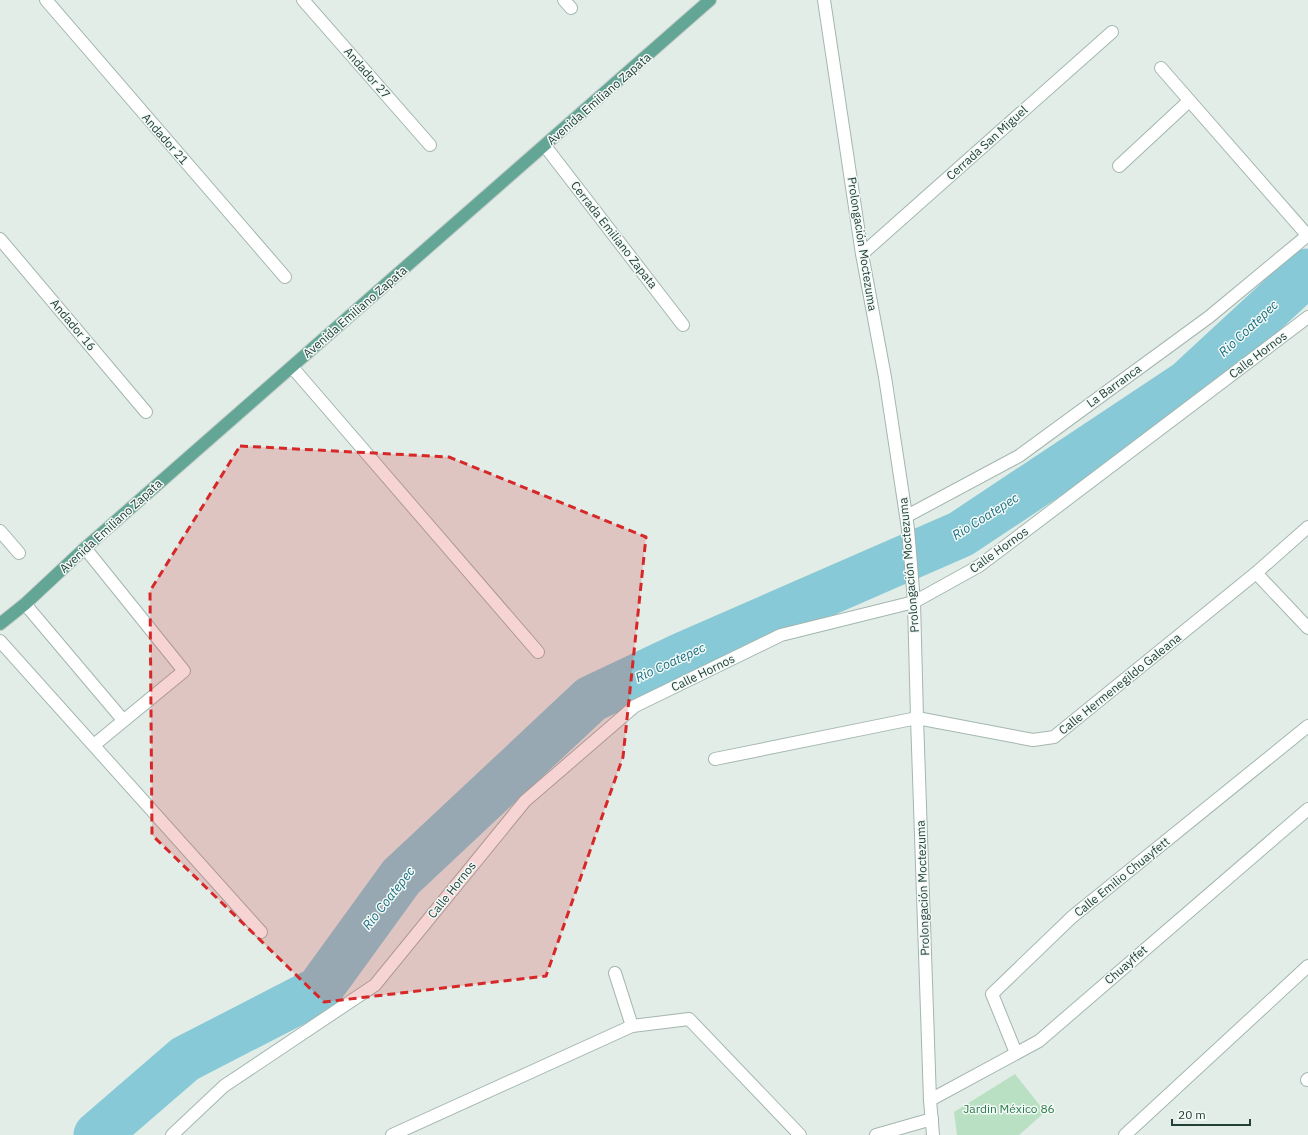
<svg xmlns="http://www.w3.org/2000/svg" width="1308" height="1135" viewBox="0 0 1308 1135" font-family="'IBM Plex Sans',sans-serif">
<rect width="100%" height="100%" fill="#e2ede8"/>
<polygon fill="#bae0c4" points="1015,1074 1045,1112 1019,1135 957,1135 954,1112"/>
<g fill="none" stroke-linecap="round" stroke-linejoin="round">
<polyline stroke="#87c9d6" stroke-width="47" points="97,1135 185,1059 319,990 401,877 591,699 684,655 961,534 1188,383 1308,272"/>
<defs>
<g id="minor">
<polyline points="46,0 285,277"/>
<polyline points="303,0 430,145"/>
<polyline points="564,0 571,8"/>
<polyline points="824,0 862,254 885,377 908,529 914,602 917,718 930,1100 933,1135"/>
<polyline points="1161,68 1308,236"/>
<polyline points="545,146 683,325"/>
<polyline points="1119,166 1189,101"/>
<polyline points="0,239 146,412"/>
<polyline points="862,254 1112,32"/>
<polyline points="292,367 538,652"/>
<polyline points="907,516 1019,456 1209,317 1308,235"/>
<polyline points="0,531 19,553"/>
<polyline points="85,548 184,671 94,745"/>
<polyline points="1256,573 1308,628"/>
<polyline points="25,604 123,720"/>
<polyline points="0,641 261,932"/>
<polyline points="715,759 917,718 1033,740 1054,737 1256,573 1308,527"/>
<polyline points="615,973 632,1026 689,1019 800,1135"/>
<polyline points="1016,1053 992,994 1072,917 1308,726"/>
<polyline points="1307,1080 1308,1079"/>
<polyline points="930,1100 1039,1041 1308,809"/>
<polyline points="172,1135 224,1086 375,985 525,801 635,706 781,635 914,602 979,566 1308,317"/>
<polyline points="392,1135 632,1026"/>
<polyline points="876,1135 932,1119"/>
<polyline points="1125,1135 1308,966"/>
</g>
<polyline id="major" points="0,624 25,604 85,548 710,0"/>
</defs>
<use href="#minor" stroke="#a4b6b0" stroke-width="14"/>
<use href="#major" stroke="#c1cac7" stroke-width="14"/>
<use href="#minor" stroke="#fff" stroke-width="12"/>
<use href="#major" stroke="#64a695" stroke-width="12"/>
</g>
<path fill="#d62828" fill-opacity="0.2" stroke="#d62828" stroke-width="3" stroke-dasharray="8 5" stroke-linejoin="round" d="M240,446L449,457L646,537L623,757L546,976L324,1002L152,835L150,591Z"/>
<g text-anchor="middle" stroke-width="3" stroke-linejoin="round" paint-order="stroke">
<g font-size="12" fill="#214038" stroke="#f3f9f6">
<text transform="translate(367 73) rotate(49)" y="4">Andador 27</text>
<text transform="translate(599 99) rotate(-41)" y="4">Avenida Emiliano Zapata</text>
<text transform="translate(165 139) rotate(49)" y="4">Andador 21</text>
<text transform="translate(987 143) rotate(-42)" y="4">Cerrada San Miguel</text>
<text transform="translate(614 235) rotate(52)" y="4">Cerrada Emiliano Zapata</text>
<text transform="translate(862 244) rotate(81)" y="4">Prolongación Moctezuma</text>
<text transform="translate(355 312) rotate(-41)" y="4">Avenida Emiliano Zapata</text>
<text transform="translate(73 325) rotate(50)" y="4">Andador 16</text>
<text transform="translate(1258 355) rotate(-37)" y="4">Calle Hornos</text>
<text transform="translate(1114 386) rotate(-36)" y="4">La Barranca</text>
<text transform="translate(111 526) rotate(-42)" y="4">Avenida Emiliano Zapata</text>
<text transform="translate(999 550) rotate(-36)" y="4">Calle Hornos</text>
<text transform="translate(909 565) rotate(-95)" y="4">Prolongación Moctezuma</text>
<text transform="translate(703 673) rotate(-26)" y="4">Calle Hornos</text>
<text transform="translate(1120 684) rotate(-39)" y="4">Calle Hermenegildo Galeana</text>
<text transform="translate(1122 877) rotate(-39)" y="4">Calle Emilio Chuayfett</text>
<text transform="translate(923 888) rotate(-92)" y="4">Prolongación Moctezuma</text>
<text transform="translate(452 890) rotate(-51)" y="4">Calle Hornos</text>
<text transform="translate(1126 965) rotate(-41)" y="4">Chuayffet</text>
</g>
<g font-size="12" fill="#287a48" stroke="#f3f9f6">
<text x="1009" y="1113">Jardin México 86</text>
</g>
<g font-size="13" font-style="italic" fill="#166e80" stroke="#f3f9f6">
<text transform="translate(1248 328) rotate(-43)" y="5">Rio Coatepec</text>
<text transform="translate(985 516) rotate(-32)" y="5">Rio Coatepec</text>
<text transform="translate(670 662) rotate(-25)" y="5">Rio Coatepec</text>
<text transform="translate(388 898) rotate(-52)" y="5">Rio Coatepec</text>
</g>
</g>
<path d="M1172 1119v6h78v-6" fill="none" stroke="#214038" stroke-width="2"/>
<text x="1178" y="1119" font-size="12" fill="#214038" stroke="#f3f9f6" stroke-width="3" paint-order="stroke">20 m</text>
</svg>
